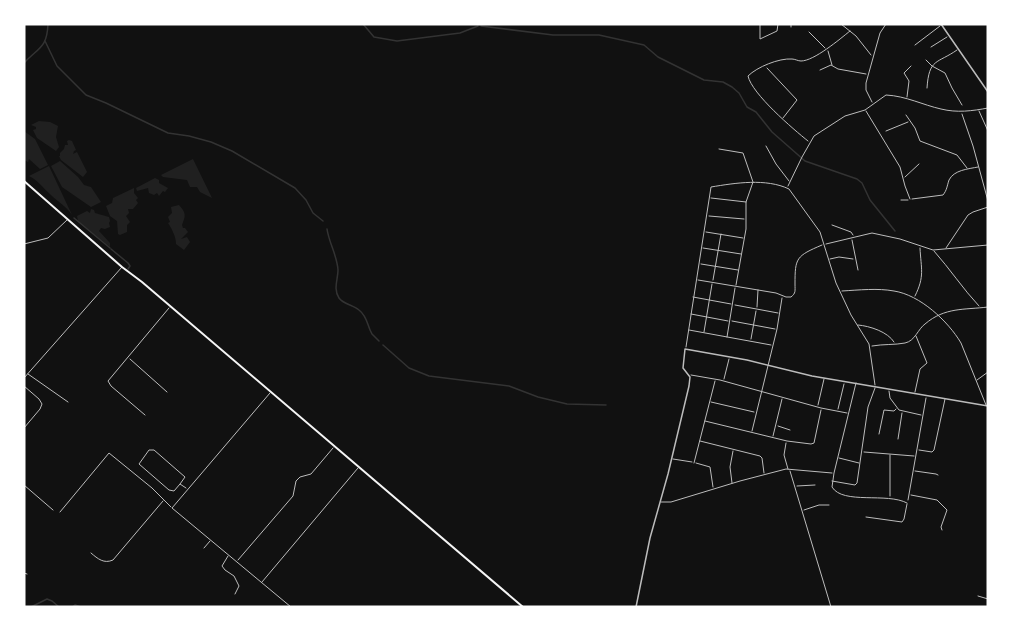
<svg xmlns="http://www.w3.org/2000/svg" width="1012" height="631" viewBox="0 0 1012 631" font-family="Bitter,serif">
<rect width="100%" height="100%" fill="#111"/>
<g fill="#202020">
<polygon points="39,121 50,122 58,126 56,137 59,147 56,151 37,138 33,130 36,129 36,127 31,125"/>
<polygon points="24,131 35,139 48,165 40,169 29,159 28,162 24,160"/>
<polygon points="69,140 72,141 76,150 74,151 73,154 77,152 87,172 83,177 61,160 59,156 60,156 60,153 64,149 65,145 68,145 67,141"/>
<polygon points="193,159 212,198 200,192 197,187 190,187 187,180 163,177 161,175"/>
<polygon points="60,161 78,177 84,185 91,187 101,202 91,207 62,187 51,166"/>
<path d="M49,166L72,215C66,206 58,202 51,195C43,188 38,180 29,176Z"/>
<polygon points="155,178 159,180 159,183 168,188 165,192 163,191 159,196 157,193 154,195 149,193 148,188 137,191 136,188"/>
<polygon points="134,188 134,193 138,198 136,200 138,203 133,209 128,209 129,213 126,216 130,222 127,225 127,232 120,235 118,234 117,221 110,216 106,206 112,203 113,198"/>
<path d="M179,205C186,213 186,215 182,225L183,228H185L188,232L181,239L187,237L190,242L184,250L176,244C176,237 172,229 168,223L170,222L168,217L172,213L171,207Z"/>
<polygon points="91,209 94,210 95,213 109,217 110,221 109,223 110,227 105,229 101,228 99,231 110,243 110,247 78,221 77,216 87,211 90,213"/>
</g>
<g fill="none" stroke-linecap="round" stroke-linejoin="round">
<g stroke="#333" stroke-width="1.5">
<polyline points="363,24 374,37 397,41 460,33 478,26"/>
<polyline points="481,26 553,35 599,35 644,45 658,57 704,80 723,82 732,87 739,93 747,107 756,112 772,132 805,161 857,179 862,183 870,200 895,231"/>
<polyline points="45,41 57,66 86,95 106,103 168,133 189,136 211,142 232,151 295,188 306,200 313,213 323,221"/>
<path d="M24,63C39,47 47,48 48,24"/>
<polyline points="74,218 110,248"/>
<path d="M327,229C329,243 337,255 338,270C338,279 333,289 339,298C343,304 353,305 359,310C368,317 367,326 372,334C373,335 378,340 379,341"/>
<polyline points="111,249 128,263 130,266 128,269"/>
<polyline points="383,345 409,368 429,376 509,386 538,397 567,404 606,405"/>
<polyline points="31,607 47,599 52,601 59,607"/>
<polyline points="72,607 75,605 81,607"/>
</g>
<g stroke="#bcbcbc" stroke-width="1">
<polyline points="760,24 760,39 777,31 778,24"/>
<polyline points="841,24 856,36 871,55"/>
<polyline points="791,27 791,24"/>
<polyline points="809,32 825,48"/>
<polyline points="915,45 940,26"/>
<polyline points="931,47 947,37"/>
<polyline points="828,51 832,65"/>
<polyline points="926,60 932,66 945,73 952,88 962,105"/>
<polyline points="767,68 797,100 783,118"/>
<polyline points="820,70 831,65 838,69 866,74"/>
<path d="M927,88C929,58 937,64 957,50"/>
<polyline points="907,97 909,81 904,73 911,66"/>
<polyline points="872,102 866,90 866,83 880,33 886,24"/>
<polyline points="866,111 900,167 905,186 910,199"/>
<polyline points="979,111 988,131"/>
<polyline points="962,114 973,146 988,201"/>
<polyline points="906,115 915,128 920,141 957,155 967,168"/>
<polyline points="886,131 908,122"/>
<path d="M808,141C793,129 752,94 748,76C757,67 779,58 792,59C795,59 798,61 801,61C814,61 840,39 850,31"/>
<polyline points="766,146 776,164 789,181"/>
<polyline points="719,149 743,153 753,182 746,202 746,229 736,285"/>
<polyline points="905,177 919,164"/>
<path d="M788,186L802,157L814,136L845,116L865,110L886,95C906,96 923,105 941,109C957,113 972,111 988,108"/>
<polyline points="711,198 746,202"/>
<path d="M912,199L943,195C947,190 947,186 949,180C954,170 968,169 978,167"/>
<polyline points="901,200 908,200"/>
<polyline points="709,216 744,219"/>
<polyline points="832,225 851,232 853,235"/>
<polyline points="706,232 743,238"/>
<polyline points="852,240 858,270"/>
<polyline points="24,244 48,238 67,220"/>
<polyline points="826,244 872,233 900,239 933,250 988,245"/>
<polyline points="703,248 741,254"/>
<polyline points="946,248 968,215 973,212 988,207"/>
<path d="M934,251C950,269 963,289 979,306"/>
<polyline points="830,259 839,257 853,259"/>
<polyline points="701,264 738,270"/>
<path d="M698,280L776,293L786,297H791C796,293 795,291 795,284C795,258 796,256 822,245"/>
<polyline points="713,280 721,234"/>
<path d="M842,291C859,290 878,288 894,291C920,295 948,321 961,343L986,405"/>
<path d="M915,296C925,276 921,269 920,248"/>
<polyline points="693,297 731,304"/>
<polyline points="735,305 778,313"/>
<polyline points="757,307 758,290"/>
<polyline points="691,314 728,321"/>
<polyline points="732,321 775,329"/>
<path d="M858,325C870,326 888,332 894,342"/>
<polyline points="689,330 771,345"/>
<polyline points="704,332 712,284"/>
<polyline points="727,337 735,288"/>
<polyline points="751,339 756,311"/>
<path d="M872,346C883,344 895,345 905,343C915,341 918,329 925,324C945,307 964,310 988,307"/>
<path d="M686,347L711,187C735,183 766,178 789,189L820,232L836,283L851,315L869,344L875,385"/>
<polyline points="130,359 167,392"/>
<polyline points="28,374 68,402"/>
<polyline points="691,375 720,380 821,408 847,413"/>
<polyline points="24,378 122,267"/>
<polyline points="724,379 729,359"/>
<polyline points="977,380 988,372"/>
<path d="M856,383L834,473L832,487C843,505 887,492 907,503"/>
<polyline points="24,386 39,399 42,404 40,409 24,428"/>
<polyline points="889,391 890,398 899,410 921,415"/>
<polyline points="915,392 920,369 927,363 916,336"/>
<polyline points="270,393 172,508 291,607"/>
<polyline points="711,402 754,412"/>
<polyline points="818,405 824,379"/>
<polyline points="838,409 844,384"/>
<polyline points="145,415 111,386 108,381 169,308"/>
<polyline points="705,421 787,441 811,444 814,443 821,410"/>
<polyline points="778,426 790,430"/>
<polyline points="752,431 777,329 782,298"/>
<polyline points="879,434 884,410 894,411 896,409"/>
<polyline points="773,436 782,399"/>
<polyline points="898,439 902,413"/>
<polyline points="700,441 760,456 762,458 764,473"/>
<polyline points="786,443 784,455 788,469"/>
<polyline points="919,450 932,452 934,450 945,399"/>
<polyline points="864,452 914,456"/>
<polyline points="890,455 890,496"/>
<polyline points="839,458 859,463"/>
<polyline points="673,459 692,462"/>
<polyline points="694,463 715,381"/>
<polyline points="696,463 710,467 713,487"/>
<polyline points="790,471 831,607"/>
<polyline points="915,471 936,474 938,475"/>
<polyline points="832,481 855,485 857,483 866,421 868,407 875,388"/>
<polyline points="732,483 730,467 733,451"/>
<polyline points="180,484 174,491 169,490 139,464 149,450 154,450 185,477 180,484 186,488"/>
<polyline points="24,485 53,510"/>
<polyline points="797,486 815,485"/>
<polyline points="911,495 937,500 947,510 941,527 942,530"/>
<polyline points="908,500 926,398"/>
<polyline points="661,502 671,502 740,481 786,469 832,473"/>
<polyline points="804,510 819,505 829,505"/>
<polyline points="60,512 109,453 152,488 171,507"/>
<polyline points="866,517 902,522 904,519 907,504"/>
<polyline points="204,548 210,541"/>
<path d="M91,553C98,559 104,564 113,560L163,501"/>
<polyline points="228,556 222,566 225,570 234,576 239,586 235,594"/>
<polyline points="238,560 293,496 296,481 300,477 311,474 333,448"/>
<polyline points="24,573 27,574"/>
<polyline points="262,582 358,468"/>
<polyline points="978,596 988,599"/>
</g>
<g stroke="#bcbcbc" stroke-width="1.5">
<polyline points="941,24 988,92"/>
<polyline points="636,607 650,538 668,474 689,386 690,377 683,368 685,349 747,360 812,376 988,406"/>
</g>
<polyline stroke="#f5f5f5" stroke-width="2" points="24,181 122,267 142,282 523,607"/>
</g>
<rect width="1012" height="631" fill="none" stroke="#ffffff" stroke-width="51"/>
</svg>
